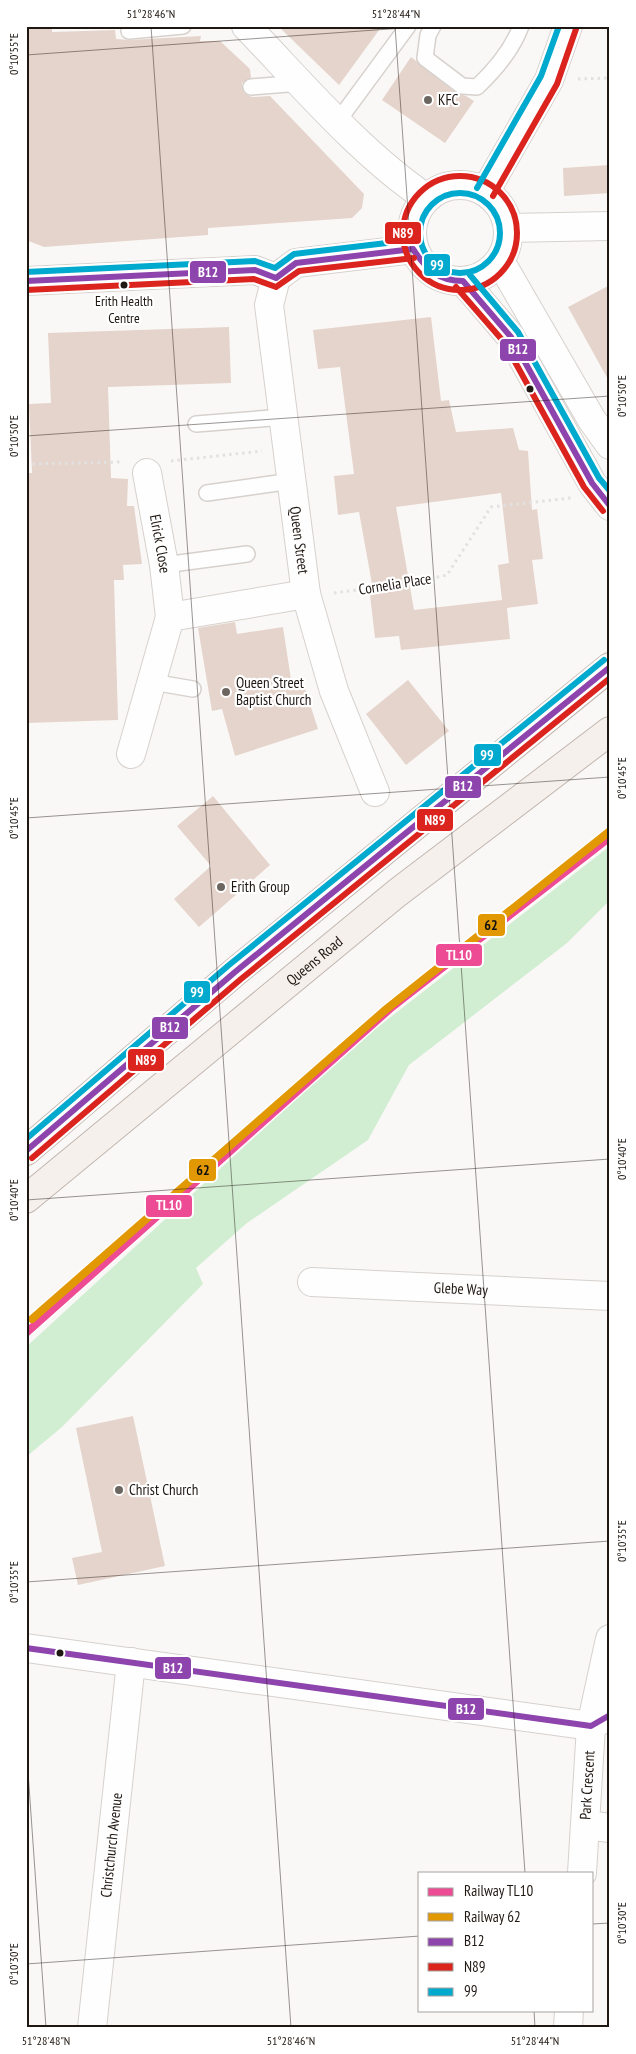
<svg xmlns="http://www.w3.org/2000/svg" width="636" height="2054" viewBox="0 0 636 2054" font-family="'PT Sans Narrow',sans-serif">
<rect width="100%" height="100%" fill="#faf8f6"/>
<polygon fill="#d1eed2" points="610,846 610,900 567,943 409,1065 368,1140 247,1223 196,1268 203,1284 62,1427 26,1457 26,1347 356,1044"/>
<g fill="#e5d4cb" fill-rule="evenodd">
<polygon points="26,26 52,26 52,32 115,30 116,39 129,40 201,36 200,41 220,41 250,69 251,78 242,83 244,93 252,97 270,96 364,194 362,208 352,218 208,228 208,235 44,247 26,240"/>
<polygon points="278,26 382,26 339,85"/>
<polygon points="411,57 456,93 466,96 474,101 445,143 382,100"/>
<polygon points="610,165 610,193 564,196 563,168"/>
<polygon points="610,285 610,383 568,307"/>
<path d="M431,317L441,401L449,400L456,432L513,428L519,450L528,451L532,510L537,509L543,559L532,560L538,604L507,608L510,639L401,650L399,636L375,638L370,595H374L359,512L338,515L334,476L354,474L340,367L318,369L313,330ZM501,493L509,563L498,565L502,600L414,610L396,507Z"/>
<polygon points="229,327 231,383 108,387 111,478 128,479 127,506 134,506 142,564 123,565 124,580 114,580 118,720 26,723 26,473 32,473 29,404 51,403 48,333"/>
<polygon points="235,622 237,634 283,627 292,686 303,682 318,729 235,756 222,709 212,711 198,628"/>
<polygon points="408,680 449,731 406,765 366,714"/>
<polygon points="213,796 270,865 199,927 174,899 211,866 177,826"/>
<polygon points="133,1416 165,1566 78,1585 72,1558 102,1552 76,1428"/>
</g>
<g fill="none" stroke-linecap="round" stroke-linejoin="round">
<defs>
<g id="lane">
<path d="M433,26L428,35L425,58L462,86L477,87C495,70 512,50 521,26"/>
<polyline points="129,31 183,26"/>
<polyline points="251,87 301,83"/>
<polyline points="338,121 408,26"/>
<polyline points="196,424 284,417"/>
<polyline points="207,493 292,481"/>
<polyline points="164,565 247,554"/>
<polyline points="152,682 193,689"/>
</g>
<g id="street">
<path d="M246,26C301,83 360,153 425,197"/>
<polyline points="508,228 610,226"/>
<path id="s1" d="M276,278L269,305L306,594L334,691L375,792"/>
<polyline points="26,281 255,270 276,278 296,263 413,249"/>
<path id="s2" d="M147,473L164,565L170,617L306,594"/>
<polyline points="131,754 170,617"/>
<path id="s3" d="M312,1282L610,1296"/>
<polyline points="26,1648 591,1726 610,1715"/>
<polyline points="586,1825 610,1828"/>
<path id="s4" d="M582,1873L591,1726L610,1639"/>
<path id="s5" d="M92,2028L131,1662"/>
<polyline points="568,2028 569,2010"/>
</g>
<g id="secondary">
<circle cx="460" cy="233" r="48"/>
<polyline points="485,192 549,80 568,26"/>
<polyline points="500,261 592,420 610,445"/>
<polyline points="463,281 511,337 592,483 610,506"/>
</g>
<g id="primary">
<polyline points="26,1151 235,972 610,667"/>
<path id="s6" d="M26,1199L397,893L610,731"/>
</g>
</defs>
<use href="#lane" stroke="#d6d1cd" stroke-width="18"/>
<use href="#street" stroke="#d6d1cd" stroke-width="30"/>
<use href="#secondary" stroke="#d6d1cd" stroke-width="30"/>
<use href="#primary" stroke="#c1b6b0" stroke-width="30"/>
<g stroke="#e2e1e1" stroke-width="3" stroke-dasharray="2.5 4" stroke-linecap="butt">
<polyline points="578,79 610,78"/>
<polyline points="171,461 262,451"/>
<polyline points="26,464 123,462"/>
<polyline points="334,593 416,582 447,575 491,507 571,498"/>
</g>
<use href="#lane" stroke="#fefefe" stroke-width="15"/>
<use href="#street" stroke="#fefefe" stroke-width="28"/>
<use href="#secondary" stroke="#fefefe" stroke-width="28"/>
<use href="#primary" stroke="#f6f0ec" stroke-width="28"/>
<defs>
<g id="bus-1">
<path d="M26,281L255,270L276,278L296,263L413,249C426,269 438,281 463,281L511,337L592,483L610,506"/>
<polyline points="26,1151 235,972 610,667"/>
<polyline points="26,1648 591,1726 610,1715"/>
</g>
<g id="bus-2">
<circle cx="460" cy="233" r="57"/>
<polyline points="493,196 557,84 576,29"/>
<polyline points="456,287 504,342 584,487 603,511"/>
<polyline points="26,290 254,279 276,287 299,271 414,258"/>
<polyline points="32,1158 241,979 610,678"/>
</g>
<g id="bus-3">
<polyline points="477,188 541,76 559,26"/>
<circle cx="460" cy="233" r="40"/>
<polyline points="26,272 255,261 275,268 294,254 412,240"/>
<polyline points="470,275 518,332 599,478 610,491"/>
<polyline points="26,1139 229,965 604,660"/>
</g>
</defs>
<use href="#bus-1" stroke="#fff" stroke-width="10"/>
<use href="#bus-2" stroke="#fff" stroke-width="10"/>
<use href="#bus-3" stroke="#fff" stroke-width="10"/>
<use href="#bus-1" stroke="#8e44ad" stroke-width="6"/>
<use href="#bus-2" stroke="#dc241f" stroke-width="6"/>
<use href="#bus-3" stroke="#00a9ce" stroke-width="6"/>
<defs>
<polyline id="rail-1" points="26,1333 392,1007 610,837"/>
<polyline id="rail-2" points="32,1319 384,1011 610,831"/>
</defs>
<use href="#rail-1" stroke="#fff" stroke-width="11"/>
<use href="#rail-2" stroke="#fff" stroke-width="11"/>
<use href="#rail-1" stroke="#ee4b95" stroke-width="8"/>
<use href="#rail-2" stroke="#e19802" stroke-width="8"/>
</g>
<path fill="none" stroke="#1f1711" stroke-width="1" stroke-opacity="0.45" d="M151,26L291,2028M395,26L525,1873M26,55L431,26M26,436L610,396M26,818L610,777M26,1200L610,1159M26,1582L610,1541M26,1743L46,2028M592,1924L610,1923M26,1964L420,1936M534,2010L535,2028"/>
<g fill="#6c6661" stroke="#fff" stroke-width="2">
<circle cx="428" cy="100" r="5"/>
<circle cx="226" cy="692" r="5"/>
<circle cx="221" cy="887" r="5"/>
<circle cx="119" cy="1490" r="5"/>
</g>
<g fill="#1f1711" stroke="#fff" stroke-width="2">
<circle cx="124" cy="285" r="4.5"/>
<circle cx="530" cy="389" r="4.5"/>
<circle cx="60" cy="1653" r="4.5"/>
</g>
<g text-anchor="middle" stroke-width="4.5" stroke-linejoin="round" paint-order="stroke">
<g font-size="14" fill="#1f1711" stroke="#fff">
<text x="124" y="306">Erith Health<tspan x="124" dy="17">Centre</tspan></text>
</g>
<g font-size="15" fill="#1f1711" stroke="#fff" text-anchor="start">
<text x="438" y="105">KFC</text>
<text x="236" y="688">Queen Street<tspan x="236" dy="17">Baptist Church</tspan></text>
<text x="231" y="892">Erith Group</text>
<text x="129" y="1495">Christ Church</text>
</g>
<g font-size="15" fill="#1f1711" stroke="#fff">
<text dy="5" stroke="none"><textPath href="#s1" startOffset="265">Queen Street</textPath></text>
<text dy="5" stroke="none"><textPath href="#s2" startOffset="72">Elrick Close</textPath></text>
<text transform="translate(395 584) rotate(-9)" y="5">Cornelia Place</text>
<text dy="5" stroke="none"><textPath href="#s6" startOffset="374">Queens Road</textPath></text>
<text dy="5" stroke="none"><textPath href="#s3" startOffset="149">Glebe Way</textPath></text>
<text dy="5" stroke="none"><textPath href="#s4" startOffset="88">Park Crescent</textPath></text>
<text dy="5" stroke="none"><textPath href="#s5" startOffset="184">Christchurch Avenue</textPath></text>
</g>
</g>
<g stroke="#fff" stroke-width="2">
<rect x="384" y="221" width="38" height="24" rx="5" fill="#dc241f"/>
<rect x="423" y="253" width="28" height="24" rx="5" fill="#00a9ce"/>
<rect x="189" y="260" width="38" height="24" rx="5" fill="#8e44ad"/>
<rect x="499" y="338" width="38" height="24" rx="5" fill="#8e44ad"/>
<rect x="473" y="743" width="29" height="24" rx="5" fill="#00a9ce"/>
<rect x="444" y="775" width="38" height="24" rx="5" fill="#8e44ad"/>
<rect x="416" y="808" width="38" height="24" rx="5" fill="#dc241f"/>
<rect x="477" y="913" width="29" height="24" rx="5" fill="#e19802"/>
<rect x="435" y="943" width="48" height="24" rx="5" fill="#ee4b95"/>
<rect x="183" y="980" width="28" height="24" rx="5" fill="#00a9ce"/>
<rect x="151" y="1016" width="38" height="24" rx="5" fill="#8e44ad"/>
<rect x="127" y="1048" width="38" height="24" rx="5" fill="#dc241f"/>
<rect x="188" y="1158" width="29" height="24" rx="5" fill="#e19802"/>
<rect x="145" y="1194" width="48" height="24" rx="5" fill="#ee4b95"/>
<rect x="154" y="1656" width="38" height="24" rx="5" fill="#8e44ad"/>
<rect x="447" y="1697" width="38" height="24" rx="5" fill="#8e44ad"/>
</g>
<g font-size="14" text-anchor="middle" font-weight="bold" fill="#fff">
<text x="403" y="238">N89</text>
<text x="437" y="270">99</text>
<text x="208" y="277">B12</text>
<text x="518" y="354">B12</text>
<text x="487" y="760">99</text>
<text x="463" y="791">B12</text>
<text x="435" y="825">N89</text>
<text x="459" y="960">TL10</text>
<text x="197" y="997">99</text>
<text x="170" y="1032">B12</text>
<text x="146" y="1065">N89</text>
<text x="169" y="1210">TL10</text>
<text x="173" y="1673">B12</text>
<text x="466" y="1714">B12</text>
</g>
<g font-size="14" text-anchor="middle" font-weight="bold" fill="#111">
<text x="491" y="930">62</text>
<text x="203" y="1175">62</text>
</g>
<rect width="636" height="2054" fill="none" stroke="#ffffff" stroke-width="55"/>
<rect x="418" y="1872" width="175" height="140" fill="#ffffff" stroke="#a5a2a0"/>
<rect x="428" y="1888" width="25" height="8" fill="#ee4b95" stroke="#a5a2a0"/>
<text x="464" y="1896" font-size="15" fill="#1f1711">Railway TL10</text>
<rect x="428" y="1913" width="25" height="8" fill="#e19802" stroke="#a5a2a0"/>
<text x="464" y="1922" font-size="15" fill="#1f1711">Railway 62</text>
<rect x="428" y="1938" width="25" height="8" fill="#8e44ad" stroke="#a5a2a0"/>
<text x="464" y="1946" font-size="15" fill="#1f1711">B12</text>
<rect x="428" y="1963" width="25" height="8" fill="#dc241f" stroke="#a5a2a0"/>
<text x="464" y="1972" font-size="15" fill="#1f1711">N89</text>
<rect x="428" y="1988" width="25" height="8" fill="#00a9ce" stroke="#a5a2a0"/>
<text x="464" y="1996" font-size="15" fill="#1f1711">99</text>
<rect x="28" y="28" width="580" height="1998" fill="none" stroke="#1f1711" stroke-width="2"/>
<g font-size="12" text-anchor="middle" fill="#1f1711">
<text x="151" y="18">51°28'46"N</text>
<text x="396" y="18">51°28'44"N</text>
<text transform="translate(14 54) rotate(-90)" y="4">0°10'55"E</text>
<text transform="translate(622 396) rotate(-90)" y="4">0°10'50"E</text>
<text transform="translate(14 436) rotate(-90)" y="4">0°10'50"E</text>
<text transform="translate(622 778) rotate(-90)" y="4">0°10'45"E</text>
<text transform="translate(14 818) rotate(-90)" y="4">0°10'45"E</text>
<text transform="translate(622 1159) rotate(-90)" y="4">0°10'40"E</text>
<text transform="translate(14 1200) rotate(-90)" y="4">0°10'40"E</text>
<text transform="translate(622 1541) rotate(-90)" y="4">0°10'35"E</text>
<text transform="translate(14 1582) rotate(-90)" y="4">0°10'35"E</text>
<text transform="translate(622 1923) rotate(-90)" y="4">0°10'30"E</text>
<text transform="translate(14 1964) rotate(-90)" y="4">0°10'30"E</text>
<text x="46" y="2045">51°28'48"N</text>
<text x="291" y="2045">51°28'46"N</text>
<text x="535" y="2045">51°28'44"N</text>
</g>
</svg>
